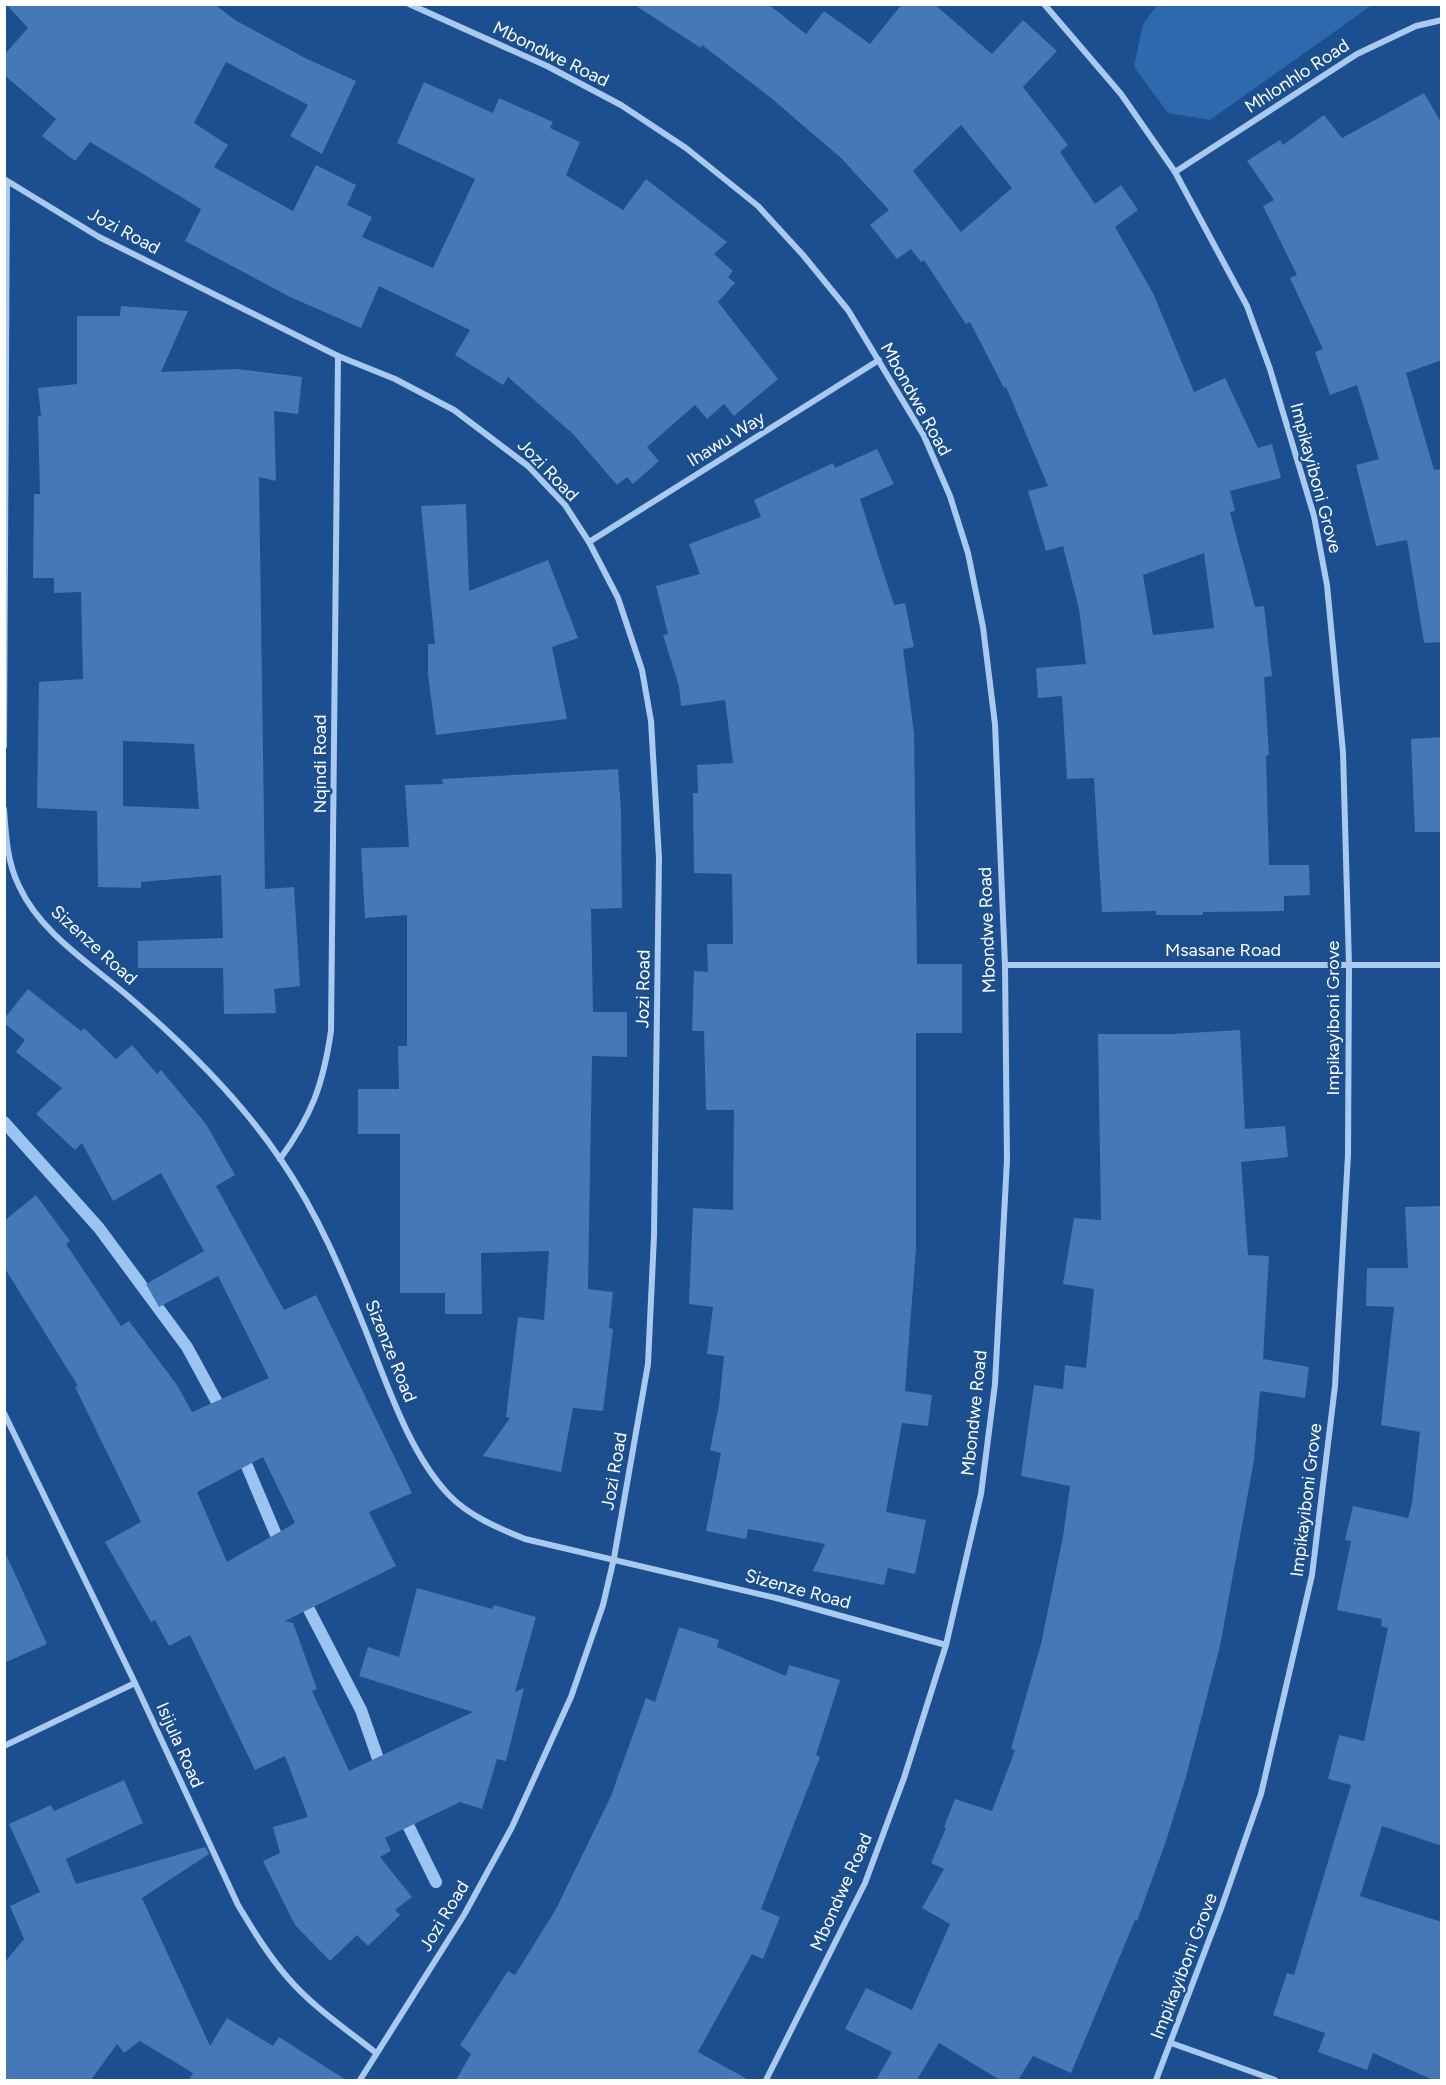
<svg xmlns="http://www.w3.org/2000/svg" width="1446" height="2085" viewBox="0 0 1446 2085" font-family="Figtree,sans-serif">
<rect width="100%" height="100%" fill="#1b4f8f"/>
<polygon fill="#2e69ad" points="1158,4 1372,4 1372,5 1210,120 1168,113 1134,67 1143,24"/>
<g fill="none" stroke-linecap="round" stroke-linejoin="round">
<g stroke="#9cc4f0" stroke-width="12">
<polyline points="4,1122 99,1228 187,1347 224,1415"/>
<polyline points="241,1452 282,1549"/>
<polyline points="302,1596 361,1710 383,1773"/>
<polyline points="402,1813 436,1882"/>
</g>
</g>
<g fill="#4478b7" fill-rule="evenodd">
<polygon points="6,4 214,4 235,20 305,58 356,81 322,154 290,136 308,105 226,62 194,123 228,145 214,167 293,211 316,165 356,185 347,205 372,217 362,237 433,268 475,179 397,143 424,82 493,113 499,98 553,122 550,128 580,142 566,175 623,210 646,179 727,242 714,254 733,271 728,277 735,283 718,302 778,379 734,416 724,404 707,419 695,405 647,447 659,461 633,484 627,477 617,485 573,434 508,377 503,385 455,355 470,330 379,286 361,328 290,297 185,241 201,209 90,142 75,161 42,136 56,119 4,75 4,55 28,28"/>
<path d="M633,4H768L806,34L824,11L870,44L902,4H934L992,54L1023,20L1057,51L1023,87L1068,145L1060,152L1095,204L1121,185L1138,210L1115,227L1153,293L1194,392L1225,378L1258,448L1272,444L1281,478L1230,491L1235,511L1230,512L1255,607L1264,606L1272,676L1264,677L1269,755L1266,756L1269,865H1309L1310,895L1284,896V911L1203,912V915H1156V911L1102,912L1094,778L1067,779L1062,696L1038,698L1036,668L1086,664L1079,609L1063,546L1046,551L1028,491L1048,486L1006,387L1004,388L970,322L966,324L924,260L921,262L911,249L897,259L870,225L889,210L841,158L771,98L702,45L701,48ZM961,125L1012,188L961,232L913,171ZM1204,553L1214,628L1153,635L1143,575Z"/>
<polygon points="1424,93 1442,124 1442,360 1406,373 1434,470 1442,469 1442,642 1424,643 1407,540 1376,546 1356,465 1379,459 1357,385 1330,395 1315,352 1323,349 1290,278 1297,275 1263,206 1274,200 1247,161 1280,140 1283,145 1324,115 1342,138"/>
<path d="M121,306L188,311L161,372L238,369L302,377L298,414L274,411L276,481L259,477L265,889L294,887L300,986L274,989L276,1013L224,1014L223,968H138V941L223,938L221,875L141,882V888L98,887L97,811L37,808L39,682L83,679L81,592L54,593V578H33L34,494H40L38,416H41L38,388L77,384V316H120ZM123,741L194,744L199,809L123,806Z"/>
<polygon points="877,449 894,484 860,499 894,605 905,603 914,647 903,649 914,733 917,964 962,964 962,1033 916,1033 916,1248 905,1391 932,1395 928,1426 902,1423 886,1512 926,1520 915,1574 888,1568 884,1585 813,1571 825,1544 748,1529 746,1539 706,1531 721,1453 710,1450 719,1405 724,1356 707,1354 713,1307 689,1304 693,1208 733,1210 734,1110 706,1110 704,1031 692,1031 694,971 708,972 707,944 733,944 732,874 694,873 693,793 698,793 697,765 733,763 725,700 681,706 679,686 663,635 668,634 656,586 700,574 689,544 761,517 754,500 833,463 835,468"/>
<polygon points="466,504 469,591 548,560 578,638 552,647 567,719 436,735 428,675 428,644 435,644 421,506"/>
<polygon points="1442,737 1442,832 1415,832 1411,739"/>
<polygon points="618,769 621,811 622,908 591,909 593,1012 627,1012 627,1057 592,1056 588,1289 613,1292 609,1328 613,1329 603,1411 573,1408 561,1472 483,1456 510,1418 506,1417 518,1317 544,1320 549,1251 481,1253 482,1314 445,1314 445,1293 400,1293 400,1134 358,1134 358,1089 399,1089 398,1046 407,1046 407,915 365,918 361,848 409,847 405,785 443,784 442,779"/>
<path d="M28,989L81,1031L84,1028L116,1059L132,1045L157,1074L161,1070L206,1124L235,1175L216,1186L284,1310L316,1295L412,1493L369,1512L396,1566L285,1621L293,1623L317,1689L312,1691L349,1771L473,1712L359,1676L368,1647L399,1657L417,1588L492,1609L494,1605L536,1617L515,1692L524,1688L506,1761L497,1759L482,1809L460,1802L385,1838L391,1851L380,1857L412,1897L395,1910L400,1915L368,1946L357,1935L330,1961L295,1925L263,1861L280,1853L273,1827L308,1817L285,1756L255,1770L190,1635L169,1646L155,1620L151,1622L105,1542L141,1522L75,1387L78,1386L4,1267V1221L36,1195L70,1241L66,1244L121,1326L129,1321L177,1385L192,1412L269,1378L218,1276L159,1307L146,1284L204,1251L161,1173L113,1201L82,1143L75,1150L36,1114L62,1088L16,1052L25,1040L4,1023V1019ZM263,1457L295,1523L227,1562L197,1492Z"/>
<polygon points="1240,1030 1245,1129 1285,1126 1288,1157 1241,1162 1248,1255 1269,1256 1263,1359 1309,1367 1305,1398 1260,1391 1254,1460 1220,1646 1186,1777 1165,1844 1137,1921 1135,1920 1071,2073 1033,2056 1018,2080 1000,2080 939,2043 917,2080 876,2080 892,2052 845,2029 866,1988 912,2010 950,1924 922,1908 944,1869 931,1863 946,1828 944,1827 955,1799 992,1811 1015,1750 1011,1749 1041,1644 1063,1537 1070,1486 1021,1476 1034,1385 1063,1389 1065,1365 1086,1368 1094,1289 1063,1284 1074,1218 1101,1220 1098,1034 1172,1034"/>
<polygon points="1442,1206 1442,1846 1382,1826 1360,1896 1442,1922 1442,2080 1433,2080 1373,2053 1367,2070 1318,2052 1325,2033 1273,2015 1287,1973 1294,1975 1351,1785 1328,1779 1339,1735 1364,1741 1388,1628 1381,1626 1382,1619 1337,1610 1351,1541 1345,1540 1353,1506 1408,1518 1412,1503 1420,1432 1381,1425 1394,1307 1366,1306 1367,1268 1408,1268 1405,1207"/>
<polygon points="4,1550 47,1644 4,1663"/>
<polygon points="679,1627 719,1640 717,1647 786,1676 789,1665 840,1680 816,1755 820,1757 761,1909 780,1917 763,1959 752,1954 698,2052 749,2080 456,2080 471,2054 460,2045 508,1971 515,1975 556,1909 611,1796 646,1698 655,1702"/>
<polygon points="124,1780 143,1823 66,1859 76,1884 205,1847 209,1854 142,1898 210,2046 227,2018 273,2046 279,2037 346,2080 189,2080 193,2073 140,2041 124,2053 117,2044 91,2080 4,2080 4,1963 24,1939 10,1906 40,1892 9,1824 51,1805 54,1811"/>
</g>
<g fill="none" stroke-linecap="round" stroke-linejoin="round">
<g stroke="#a9c9ee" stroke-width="6">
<polyline points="409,4 547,66 621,105 686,148 758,206 803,255 848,310 924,436 950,496 968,553 983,627 995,724 1005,965 1007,1160 995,1384 981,1494 946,1645 904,1778 865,1883 766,2080"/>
<polyline points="1044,4 1121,94 1175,172 1247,306 1270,369 1314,516 1327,585 1343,752 1349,965 1348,1155 1335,1386 1312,1575 1261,1794 1222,1906 1156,2080"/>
<polyline points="1175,172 1357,54 1416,26 1442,20"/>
<polyline points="4,179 99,237 338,356 395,379 454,410 528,466 565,505 589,542 618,598 642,670 651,721 659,858 654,1236 648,1364 614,1558 603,1605 571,1697 512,1827 464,1915 360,2080"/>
<polyline points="589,542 879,360"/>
<polyline points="4,746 7,182"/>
<path d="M4,809C6,836 7,862 19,886C41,934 91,964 129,997C185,1045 240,1099 281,1160C318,1214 343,1274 367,1334C388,1387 410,1454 449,1495C469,1516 498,1528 525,1539L780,1599L946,1645"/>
<polyline points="1005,965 1442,965"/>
<path d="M280,1159C312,1115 323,1085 331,1031L338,356"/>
<path d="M4,1413L135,1683L238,1905C253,1930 268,1955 288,1978C313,2007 346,2029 376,2053"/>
<polyline points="4,1746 135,1683"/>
<polyline points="1171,2043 1275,2080"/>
</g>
</g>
<g text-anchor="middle" stroke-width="5" stroke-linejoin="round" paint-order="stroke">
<g font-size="18" fill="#fff" stroke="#1b4f8f">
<text transform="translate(551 54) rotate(26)" y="6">Mbondwe Road</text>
<text transform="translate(1297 76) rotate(-33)" y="6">Mhlonhlo Road</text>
<text transform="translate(124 231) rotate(28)" y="6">Jozi Road</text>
<text transform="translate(916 399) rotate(61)" y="6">Mbondwe Road</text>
<text transform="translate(726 439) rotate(-32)" y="6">Ihawu Way</text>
<text transform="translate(548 470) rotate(46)" y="6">Jozi Road</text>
<text transform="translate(1316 478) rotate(75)" y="6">Impikayiboni Grove</text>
<text transform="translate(320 764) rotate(-90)" y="6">Nqindi Road</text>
<text transform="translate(987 930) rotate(-92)" y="6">Mbondwe Road</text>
<text transform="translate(94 945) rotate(42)" y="6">Sizenze Road</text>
<text x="1223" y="956">Msasane Road</text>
<text transform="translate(643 989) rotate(-89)" y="6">Jozi Road</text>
<text transform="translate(1333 1018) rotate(-90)" y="6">Impikayiboni Grove</text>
<text transform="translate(391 1351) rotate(68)" y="6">Sizenze Road</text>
<text transform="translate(974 1413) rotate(-84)" y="6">Mbondwe Road</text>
<text transform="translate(614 1471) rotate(-80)" y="6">Jozi Road</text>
<text transform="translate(1306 1500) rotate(-83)" y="6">Impikayiboni Grove</text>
<text transform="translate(798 1589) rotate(15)" y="6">Sizenze Road</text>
<text transform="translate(180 1745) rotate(66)" y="6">Isijula Road</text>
<text transform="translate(841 1892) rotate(-66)" y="6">Mbondwe Road</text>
<text transform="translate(444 1916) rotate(-59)" y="6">Jozi Road</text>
<text transform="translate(1184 1966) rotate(-69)" y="6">Impikayiboni Grove</text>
</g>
</g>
<rect width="1446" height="2085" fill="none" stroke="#ffffff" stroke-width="12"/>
</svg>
